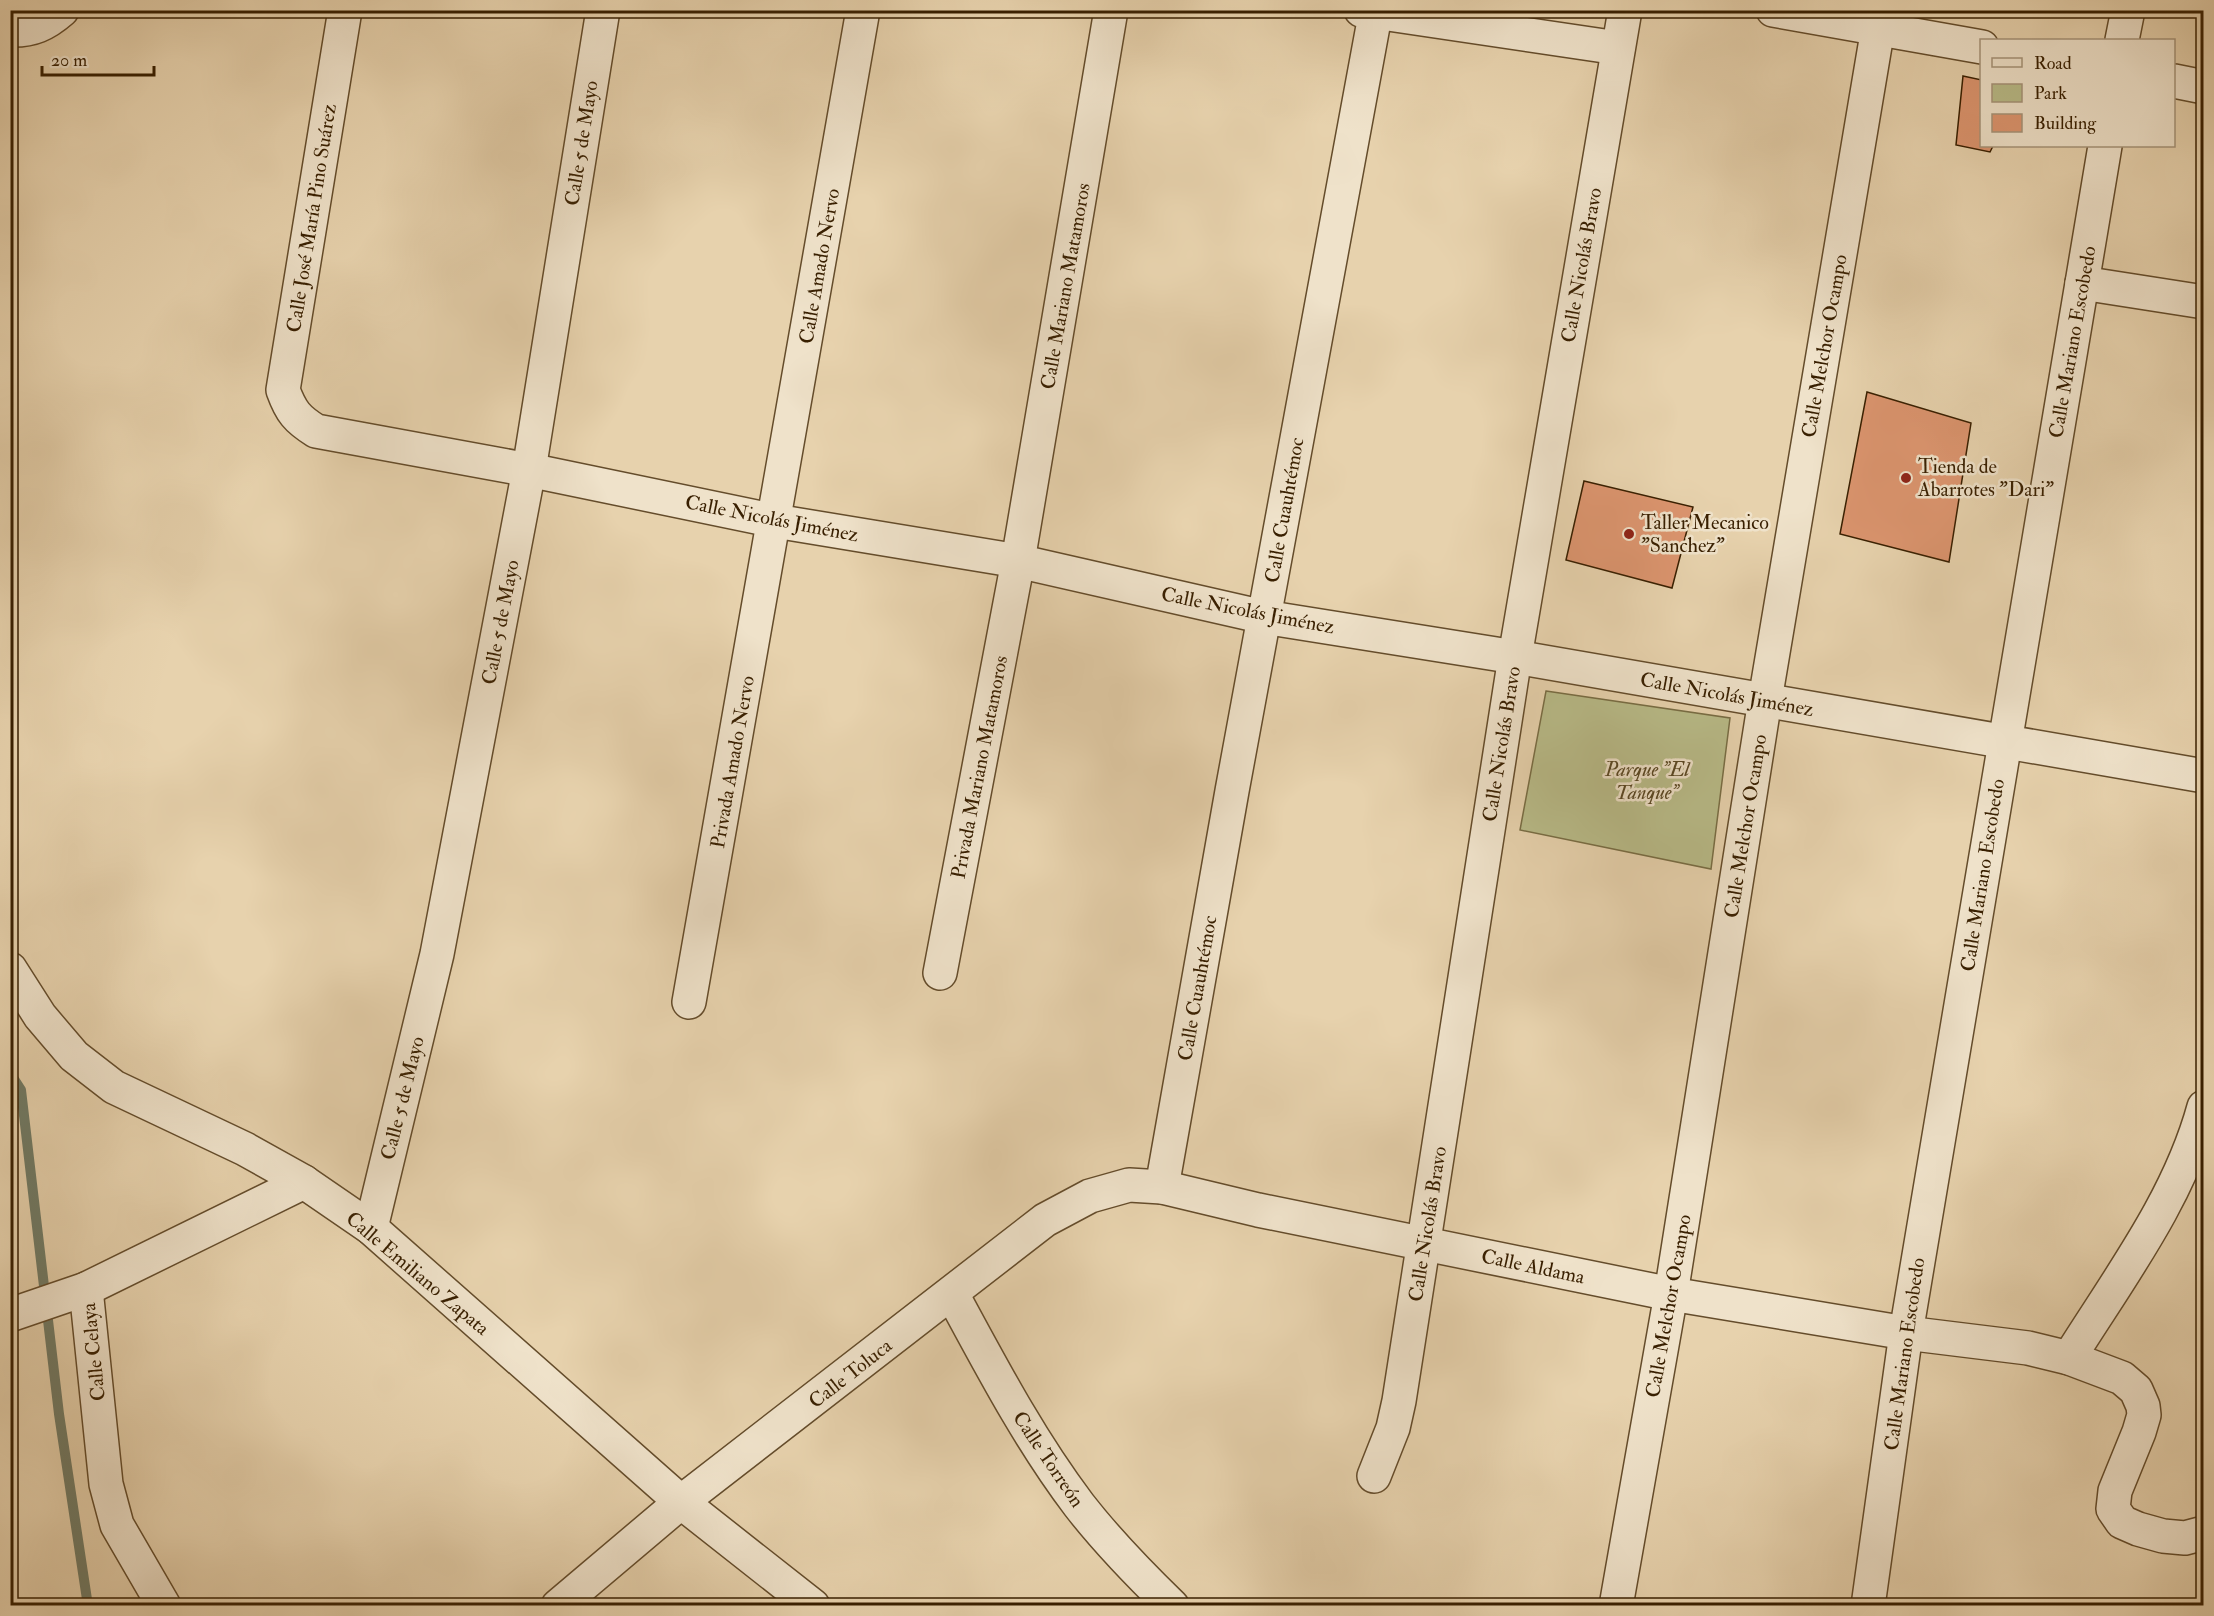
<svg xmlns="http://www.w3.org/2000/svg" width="2214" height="1616" viewBox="0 0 2214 1616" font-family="'IM FELL Double Pica',serif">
<rect width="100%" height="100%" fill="#e7d2ad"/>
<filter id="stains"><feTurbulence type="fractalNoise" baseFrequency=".00333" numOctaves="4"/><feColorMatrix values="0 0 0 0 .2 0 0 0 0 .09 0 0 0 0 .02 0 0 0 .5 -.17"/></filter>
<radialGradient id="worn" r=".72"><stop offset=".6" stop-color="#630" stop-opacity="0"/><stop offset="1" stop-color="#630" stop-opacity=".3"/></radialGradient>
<polygon fill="#b8bb88" stroke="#786d44" stroke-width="1.5" points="1546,691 1730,718 1711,869 1520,830"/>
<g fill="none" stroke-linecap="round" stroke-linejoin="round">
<polyline stroke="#717b66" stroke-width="10" points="10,1073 21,1090 59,1414 88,1606"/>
</g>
<g fill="#dc956f" stroke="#381f00" stroke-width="1.5">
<polygon points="1963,76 1982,80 1982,146 1993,146 1990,152 1956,145"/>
<polygon points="1867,392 1971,423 1949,562 1840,534"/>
<polygon points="1584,481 1693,507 1672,588 1566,560"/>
</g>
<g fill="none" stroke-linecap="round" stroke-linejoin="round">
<defs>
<g id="minor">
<path d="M345,10L283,390C291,412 297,419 316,431L529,470L775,521L1018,561L1264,617L1515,657L2204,776"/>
<polyline points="1361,10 1618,48"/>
<polyline points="1773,10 1982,47"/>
<path d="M10,30C32,31 46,24 62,10"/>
<polyline points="2122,40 2128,10"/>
<polyline points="2174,81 2204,87"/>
<polyline points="2082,283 2204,302"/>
<polyline points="10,969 40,1016 74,1056 114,1087 245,1149 304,1182 371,1228 681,1502 813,1606"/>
<polyline points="940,973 1018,561 1111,10"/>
<polyline points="689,1002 863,10"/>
<polyline points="1162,1187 1232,791 1376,10"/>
<polyline points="371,1228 437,954 529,470 603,10"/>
<polyline points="86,1289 106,1484 117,1525 164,1606"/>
<path d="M952,1294C991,1366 1029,1439 1079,1505C1107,1541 1139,1574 1172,1606"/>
<polyline points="10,1315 86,1289 304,1182"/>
<path d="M2069,1358C2119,1278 2179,1199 2204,1107"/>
<polyline points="1374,1476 1393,1428 1399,1401 1515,657 1625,10"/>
<polyline points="558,1606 681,1502 1045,1220 1090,1196 1129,1185 1162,1187 1258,1210 1671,1294 1906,1333 2028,1348 2069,1358 2122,1378 2136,1390 2143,1406 2144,1415 2139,1432 2115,1491 2113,1509 2122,1522 2138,1529 2163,1536 2185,1538 2204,1533"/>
<polyline points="1616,1606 1671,1294 1765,700 1881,10"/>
<polyline points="1868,1606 1906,1333 2105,146"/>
</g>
</defs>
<use href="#minor" stroke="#644c2b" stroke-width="36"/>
<use href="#minor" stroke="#efe2ca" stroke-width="33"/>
</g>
<g fill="#8f2418" stroke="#efe2ca" stroke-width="2">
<circle cx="1906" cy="478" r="6"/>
<circle cx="1629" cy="534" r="6"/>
</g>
<g text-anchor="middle" stroke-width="5" stroke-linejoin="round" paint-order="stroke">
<g font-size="20" fill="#381f00" stroke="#efe2ca">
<text transform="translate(581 143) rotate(-81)" y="7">Calle 5 de Mayo</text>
<text transform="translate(311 218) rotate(-81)" y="7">Calle José María Pino Suárez</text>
<text transform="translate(1581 265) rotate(-80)" y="7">Calle Nicolás Bravo</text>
<text transform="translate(819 266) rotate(-80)" y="7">Calle Amado Nervo</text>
<text transform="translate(1065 286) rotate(-80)" y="7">Calle Mariano Matamoros</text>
<text transform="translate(2072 342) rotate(-80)" y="7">Calle Mariano Escobedo</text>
<text transform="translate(1824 346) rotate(-80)" y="7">Calle Melchor Ocampo</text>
<text transform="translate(1284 510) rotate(-80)" y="7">Calle Cuauhtémoc</text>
<text transform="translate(772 518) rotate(11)" y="7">Calle Nicolás Jiménez</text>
<text transform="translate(1248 610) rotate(11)" y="7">Calle Nicolás Jiménez</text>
<text transform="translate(500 622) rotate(-79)" y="7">Calle 5 de Mayo</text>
<text transform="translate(1727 694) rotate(10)" y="7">Calle Nicolás Jiménez</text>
<text transform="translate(1501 744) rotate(-81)" y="7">Calle Nicolás Bravo</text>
<text transform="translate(732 762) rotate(-80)" y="7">Privada Amado Nervo</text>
<text transform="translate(979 767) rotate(-79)" y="7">Privada Mariano Matamoros</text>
<text transform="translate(1745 826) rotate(-81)" y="7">Calle Melchor Ocampo</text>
<text transform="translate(1982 875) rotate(-81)" y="7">Calle Mariano Escobedo</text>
<text transform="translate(1197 988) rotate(-80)" y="7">Calle Cuauhtémoc</text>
<text transform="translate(402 1098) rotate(-76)" y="7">Calle 5 de Mayo</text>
<text transform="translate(1427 1224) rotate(-81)" y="7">Calle Nicolás Bravo</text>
<text transform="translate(1533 1266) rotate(12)" y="7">Calle Aldama</text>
<text transform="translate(418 1273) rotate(40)" y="7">Calle Emiliano Zapata</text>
<text transform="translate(1668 1306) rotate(-80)" y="7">Calle Melchor Ocampo</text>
<text transform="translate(93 1352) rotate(-96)" y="7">Calle Celaya</text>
<text transform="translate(1904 1354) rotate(-82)" y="7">Calle Mariano Escobedo</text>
<text transform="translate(850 1373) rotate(-38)" y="7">Calle Toluca</text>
<text transform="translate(1049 1459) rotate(56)" y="7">Calle Torreón</text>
</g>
<g font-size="20" fill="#381f00" stroke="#efe2ca" text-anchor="start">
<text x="1918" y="473">Tienda de<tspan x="1918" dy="23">Abarrotes "Dari"</tspan></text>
<text x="1641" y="529">Taller Mecanico<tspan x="1641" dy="23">"Sanchez"</tspan></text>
</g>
<g font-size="20" font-style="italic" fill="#584622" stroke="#efe2ca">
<text x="1647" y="776">Parque "El<tspan x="1647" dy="23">Tanque"</tspan></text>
</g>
</g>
<rect width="2214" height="1616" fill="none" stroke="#e7d2ad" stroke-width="36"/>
<rect x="12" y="12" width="2190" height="1592" fill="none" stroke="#381f00" stroke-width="3"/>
<rect x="18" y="18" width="2178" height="1580" fill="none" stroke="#381f00" stroke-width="1.5"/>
<rect x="1980" y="39" width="195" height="108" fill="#efe2ca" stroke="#a69479" stroke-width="1.5"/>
<rect x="1992" y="58" width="30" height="9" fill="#efe2ca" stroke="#a69479" stroke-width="1.5"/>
<text x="2034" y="69" font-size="18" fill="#381f00">Road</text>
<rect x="1992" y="84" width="30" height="18" fill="#b8bb88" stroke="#a69479" stroke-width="1.5"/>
<text x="2034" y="99" font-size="18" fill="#381f00">Park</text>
<rect x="1992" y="114" width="30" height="18" fill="#dc956f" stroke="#a69479" stroke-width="1.5"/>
<text x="2034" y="129" font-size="18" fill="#381f00">Building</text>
<path d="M42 66v9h112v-9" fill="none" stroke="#381f00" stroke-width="3"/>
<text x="51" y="66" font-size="18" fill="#381f00" stroke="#efe2ca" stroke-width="4.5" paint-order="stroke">20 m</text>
<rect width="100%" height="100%" filter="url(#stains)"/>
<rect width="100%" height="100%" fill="url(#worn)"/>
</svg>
